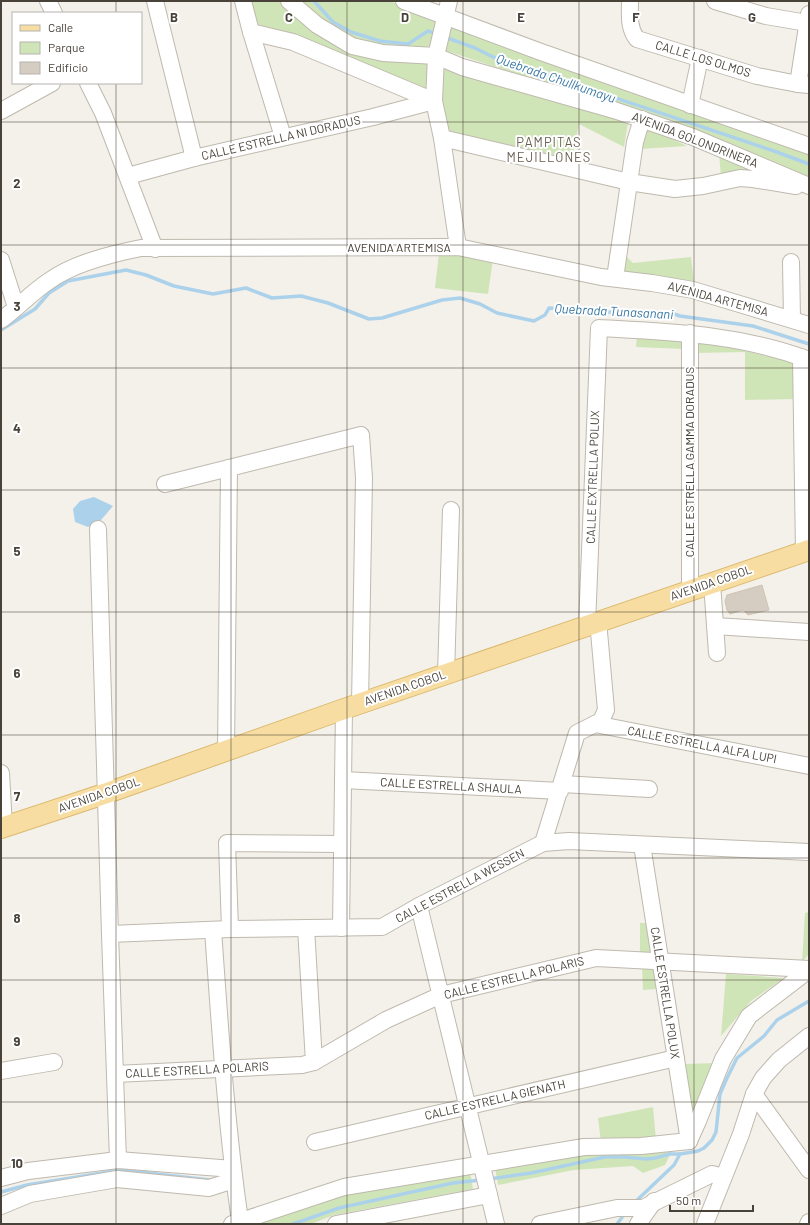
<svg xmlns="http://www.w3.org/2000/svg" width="810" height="1225" viewBox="0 0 810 1225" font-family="Barlow,sans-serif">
<rect width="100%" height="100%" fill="#f4f1ea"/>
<g fill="#d0e5b7">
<polygon points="249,1 281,1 313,31 430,62 427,92 316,44 254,23"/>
<polygon points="303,1 390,1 457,27 809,151 809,177 690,129 626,110 447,51 429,46 420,48 365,44 335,29 314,14"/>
<polygon points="445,68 503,82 628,123 624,147 579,124 571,163 458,137 448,129 444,120 442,81"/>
<polygon points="646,127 687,146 640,149"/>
<polygon points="719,153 748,169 744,172 721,176"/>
<polygon points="439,253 493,259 488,294 435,288"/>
<polygon points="626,256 633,263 691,257 694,282 631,274 624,270"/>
<polygon points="637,335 685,339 684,349 636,347"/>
<polygon points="696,338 745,351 795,363 795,399 745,400 745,352 696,353"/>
<polygon points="809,912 809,954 802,962 805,913"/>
<polygon points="640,923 649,923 654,954 640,952"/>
<polygon points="642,967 654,967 657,989 643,990"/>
<polygon points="726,974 784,978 751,1001 721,1036"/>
<polygon points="715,1063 694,1120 685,1064"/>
<polygon points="653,1107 656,1140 601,1142 598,1118"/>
<polygon points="674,1147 665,1165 643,1173 633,1166 574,1170 498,1185 495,1168 598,1151"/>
<polygon points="470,1171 473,1189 334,1215 311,1224 258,1224 322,1199"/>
</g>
<polygon fill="#acd2eb" points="94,497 113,506 101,520 88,527 75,522 73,509 80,501"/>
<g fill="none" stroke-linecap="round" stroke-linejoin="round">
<g stroke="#acd2eb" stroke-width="3.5">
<polyline points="314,1 333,22 351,32 380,41 408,44 428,31 437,34"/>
<polyline points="445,37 475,48 493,57 774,151 809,164"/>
<polyline points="1,330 35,309 49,293 68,281 126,270 146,275 174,286 213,294 246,288 272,298 301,296 328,303 369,319 382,318 442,300 460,298 480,304 497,313 534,321 545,315 549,308 638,314 661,312 671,313 680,316 753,326 809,344"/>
<polyline points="489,1179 531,1173 605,1157 624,1157 646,1159 655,1158 670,1154 680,1154"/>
<polyline points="1,1192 27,1185 121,1170 210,1180"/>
<polyline points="634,1203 674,1165 680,1154 698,1151 704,1148 712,1140 716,1132 720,1094 727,1078 737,1058 764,1036 777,1020 809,1001"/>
<polyline points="293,1224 339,1208 453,1183 481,1180"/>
<polyline points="617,1224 626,1212"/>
</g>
</g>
<polygon fill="#d5cdc1" stroke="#cfc4b4" points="762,585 769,610 748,615 743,610 730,614 727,610 725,601 727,595"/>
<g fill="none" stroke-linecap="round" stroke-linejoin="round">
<defs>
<g id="minor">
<polyline points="48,1 54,13"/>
<polyline points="155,1 194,158"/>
<polyline points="243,1 251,32 283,137"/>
<polyline points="289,1 317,25 352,46 383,53 436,56 462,67 614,110 693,137 809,186"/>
<polyline points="404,1 541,52 809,146"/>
<polyline points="449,1 436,56 434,101 442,138 458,247"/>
<path d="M630,1C630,14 628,28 637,39L757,76L798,84L809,85"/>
<polyline points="715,1 766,16 807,23"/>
<polyline points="251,32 293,42 434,101"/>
<polyline points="88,83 103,113 155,249"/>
<polyline points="798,84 809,14"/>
<polyline points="690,105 700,58"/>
<polyline points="1,111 52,83"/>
<polyline points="442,138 629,182 675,189 703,186 740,178 753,179 796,186"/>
<polyline points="128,176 194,158 373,117 434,101"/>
<polyline points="1,260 16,307"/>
<polyline points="791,262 792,319"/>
<polyline points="615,278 635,142 642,119"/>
<path d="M1,320C18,308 32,292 49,281C74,263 111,254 141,248L458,247L601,277L652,283L693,290L809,325"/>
<polyline points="690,333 690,590"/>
<polyline points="801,357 804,552"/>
<polyline points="165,484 361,435 364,478 360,704"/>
<polyline points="98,529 110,934 118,1160"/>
<polyline points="712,583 717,653"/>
<path d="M587,625L599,328C672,332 740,334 809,360"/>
<polyline points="715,626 809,632"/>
<polyline points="446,674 451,510"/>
<polyline points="595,724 809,766"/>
<polyline points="226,751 229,468"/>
<polyline points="1,773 4,827"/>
<polyline points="343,780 560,791"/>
<polyline points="562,784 649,789"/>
<polyline points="543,843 577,733 601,721 606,710 598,621"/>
<polyline points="642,845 689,1141"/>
<polyline points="419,906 496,1224"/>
<polyline points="306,928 314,1062"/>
<polyline points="341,928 344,709"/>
<polyline points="230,929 227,843 342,844"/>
<path d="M213,930C220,1027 226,1124 240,1221"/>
<polyline points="110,934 230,929 382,927 419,906 543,843 569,841 809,852"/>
<polyline points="1,1071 54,1062"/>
<polyline points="115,1074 302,1065 314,1062 386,1020 441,995 596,958 809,969"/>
<polyline points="754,1094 809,1170"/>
<polyline points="689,1141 698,1121 723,1059 749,1016 809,970"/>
<polyline points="315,1142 676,1058"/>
<polyline points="1,1178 28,1171 118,1160 233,1169"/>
<polyline points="1,1206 30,1194 117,1179 209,1188 234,1180"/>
<polyline points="232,1224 344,1187 584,1147 641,1146 689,1141"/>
<polyline points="336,1224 489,1195"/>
<polyline points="540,1224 617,1208 643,1208 712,1174 723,1177"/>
<polyline points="638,1224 654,1201"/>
<polyline points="705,1224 741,1134 754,1094 763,1078 779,1060 809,1036"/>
<polyline points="808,1224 809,1222"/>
</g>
<polyline id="major" points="1,828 107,793 344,709 809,550"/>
</defs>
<use href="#minor" stroke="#bfb9ae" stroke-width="18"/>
<use href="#major" stroke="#dbba71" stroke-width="22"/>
<use href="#minor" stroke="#fff" stroke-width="16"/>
<use href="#major" stroke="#f7dda1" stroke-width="20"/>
</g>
<path fill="none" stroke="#484239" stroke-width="1" stroke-opacity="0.55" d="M116,1V13M231,1V1224M347,1V1224M463,1V1224M579,1V1224M694,1V1224M116,83V1224M1,122H809M1,245H809M1,368H809M1,490H809M1,612H809M1,735H809M1,858H809M1,980H809M1,1102H809"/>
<g text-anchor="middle" stroke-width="4" stroke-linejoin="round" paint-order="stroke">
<g font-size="12" fill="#484239" stroke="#fff">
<text transform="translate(703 59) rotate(17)" y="4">CALLE LOS OLMOS</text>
<text transform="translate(281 138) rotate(-13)" y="4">CALLE ESTRELLA NI DORADUS</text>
<text transform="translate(695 140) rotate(21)" y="4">AVENIDA GOLONDRINERA</text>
<text x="399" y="252">AVENIDA ARTEMISA</text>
<text transform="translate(718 299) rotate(15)" y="4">AVENIDA ARTEMISA</text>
<text transform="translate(690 462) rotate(-90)" y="4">CALLE ESTRELLA GAMMA DORADUS</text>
<text transform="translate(593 477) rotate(-88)" y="4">CALLE EXTRELLA POLUX</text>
<text transform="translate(711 583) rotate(-19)" y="4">AVENIDA COBOL</text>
<text transform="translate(405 688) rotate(-19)" y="4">AVENIDA COBOL</text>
<text transform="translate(702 745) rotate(11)" y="4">CALLE ESTRELLA ALFA LUPI</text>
<text transform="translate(451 786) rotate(3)" y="4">CALLE ESTRELLA SHAULA</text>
<text transform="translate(99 795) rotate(-19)" y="4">AVENIDA COBOL</text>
<text transform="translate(460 886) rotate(-28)" y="4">CALLE ESTRELLA WESSEN</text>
<text transform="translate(514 978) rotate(-14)" y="4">CALLE ESTRELLA POLARIS</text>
<text transform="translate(665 993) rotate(81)" y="4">CALLE ESTRELLA POLUX</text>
<text transform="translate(197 1070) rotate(-3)" y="4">CALLE ESTRELLA POLARIS</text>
<text transform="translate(495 1100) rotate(-13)" y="4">CALLE ESTRELLA GIENATH</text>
</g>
<g font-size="13" font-style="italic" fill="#3778a4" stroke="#fff">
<text transform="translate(556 78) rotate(19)" y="5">Quebrada Chullkumayu</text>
<text transform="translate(614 311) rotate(3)" y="5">Quebrada Tunasanani</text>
</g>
<g font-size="13" letter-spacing="1" fill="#6a5f51" stroke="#fff">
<text x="549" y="147">PAMPITAS<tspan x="549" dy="15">MEJILLONES</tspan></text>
</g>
</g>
<g font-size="13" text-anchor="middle" font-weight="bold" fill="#484239" stroke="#fff" stroke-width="4" stroke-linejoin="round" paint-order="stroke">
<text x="174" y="22">B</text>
<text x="289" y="22">C</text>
<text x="405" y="22">D</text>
<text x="521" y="22">E</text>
<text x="636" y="22">F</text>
<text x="752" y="22">G</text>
<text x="17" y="188">2</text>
<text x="17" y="311">3</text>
<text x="17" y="433">4</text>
<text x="17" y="556">5</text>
<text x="17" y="678">6</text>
<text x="17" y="801">7</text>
<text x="17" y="923">8</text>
<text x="17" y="1046">9</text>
<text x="17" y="1168">10</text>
</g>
<rect width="810" height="1225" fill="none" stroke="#484239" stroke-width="4"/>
<rect x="12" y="12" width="130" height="72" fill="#ffffff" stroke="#b6b3b0"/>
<rect x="20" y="25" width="20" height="6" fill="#f7dda1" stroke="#b6b3b0"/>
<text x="48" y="32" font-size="12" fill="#484239">Calle</text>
<rect x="20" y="42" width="20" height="12" fill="#d0e5b7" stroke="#b6b3b0"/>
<text x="48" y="52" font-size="12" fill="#484239">Parque</text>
<rect x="20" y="62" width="20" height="12" fill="#d5cdc1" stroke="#b6b3b0"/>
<text x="48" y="72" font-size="12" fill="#484239">Edificio</text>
<path d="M670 1205v6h83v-6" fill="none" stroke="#484239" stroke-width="2"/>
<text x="676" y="1205" font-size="12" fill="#484239" stroke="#ffffff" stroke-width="3" paint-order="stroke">50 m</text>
</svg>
